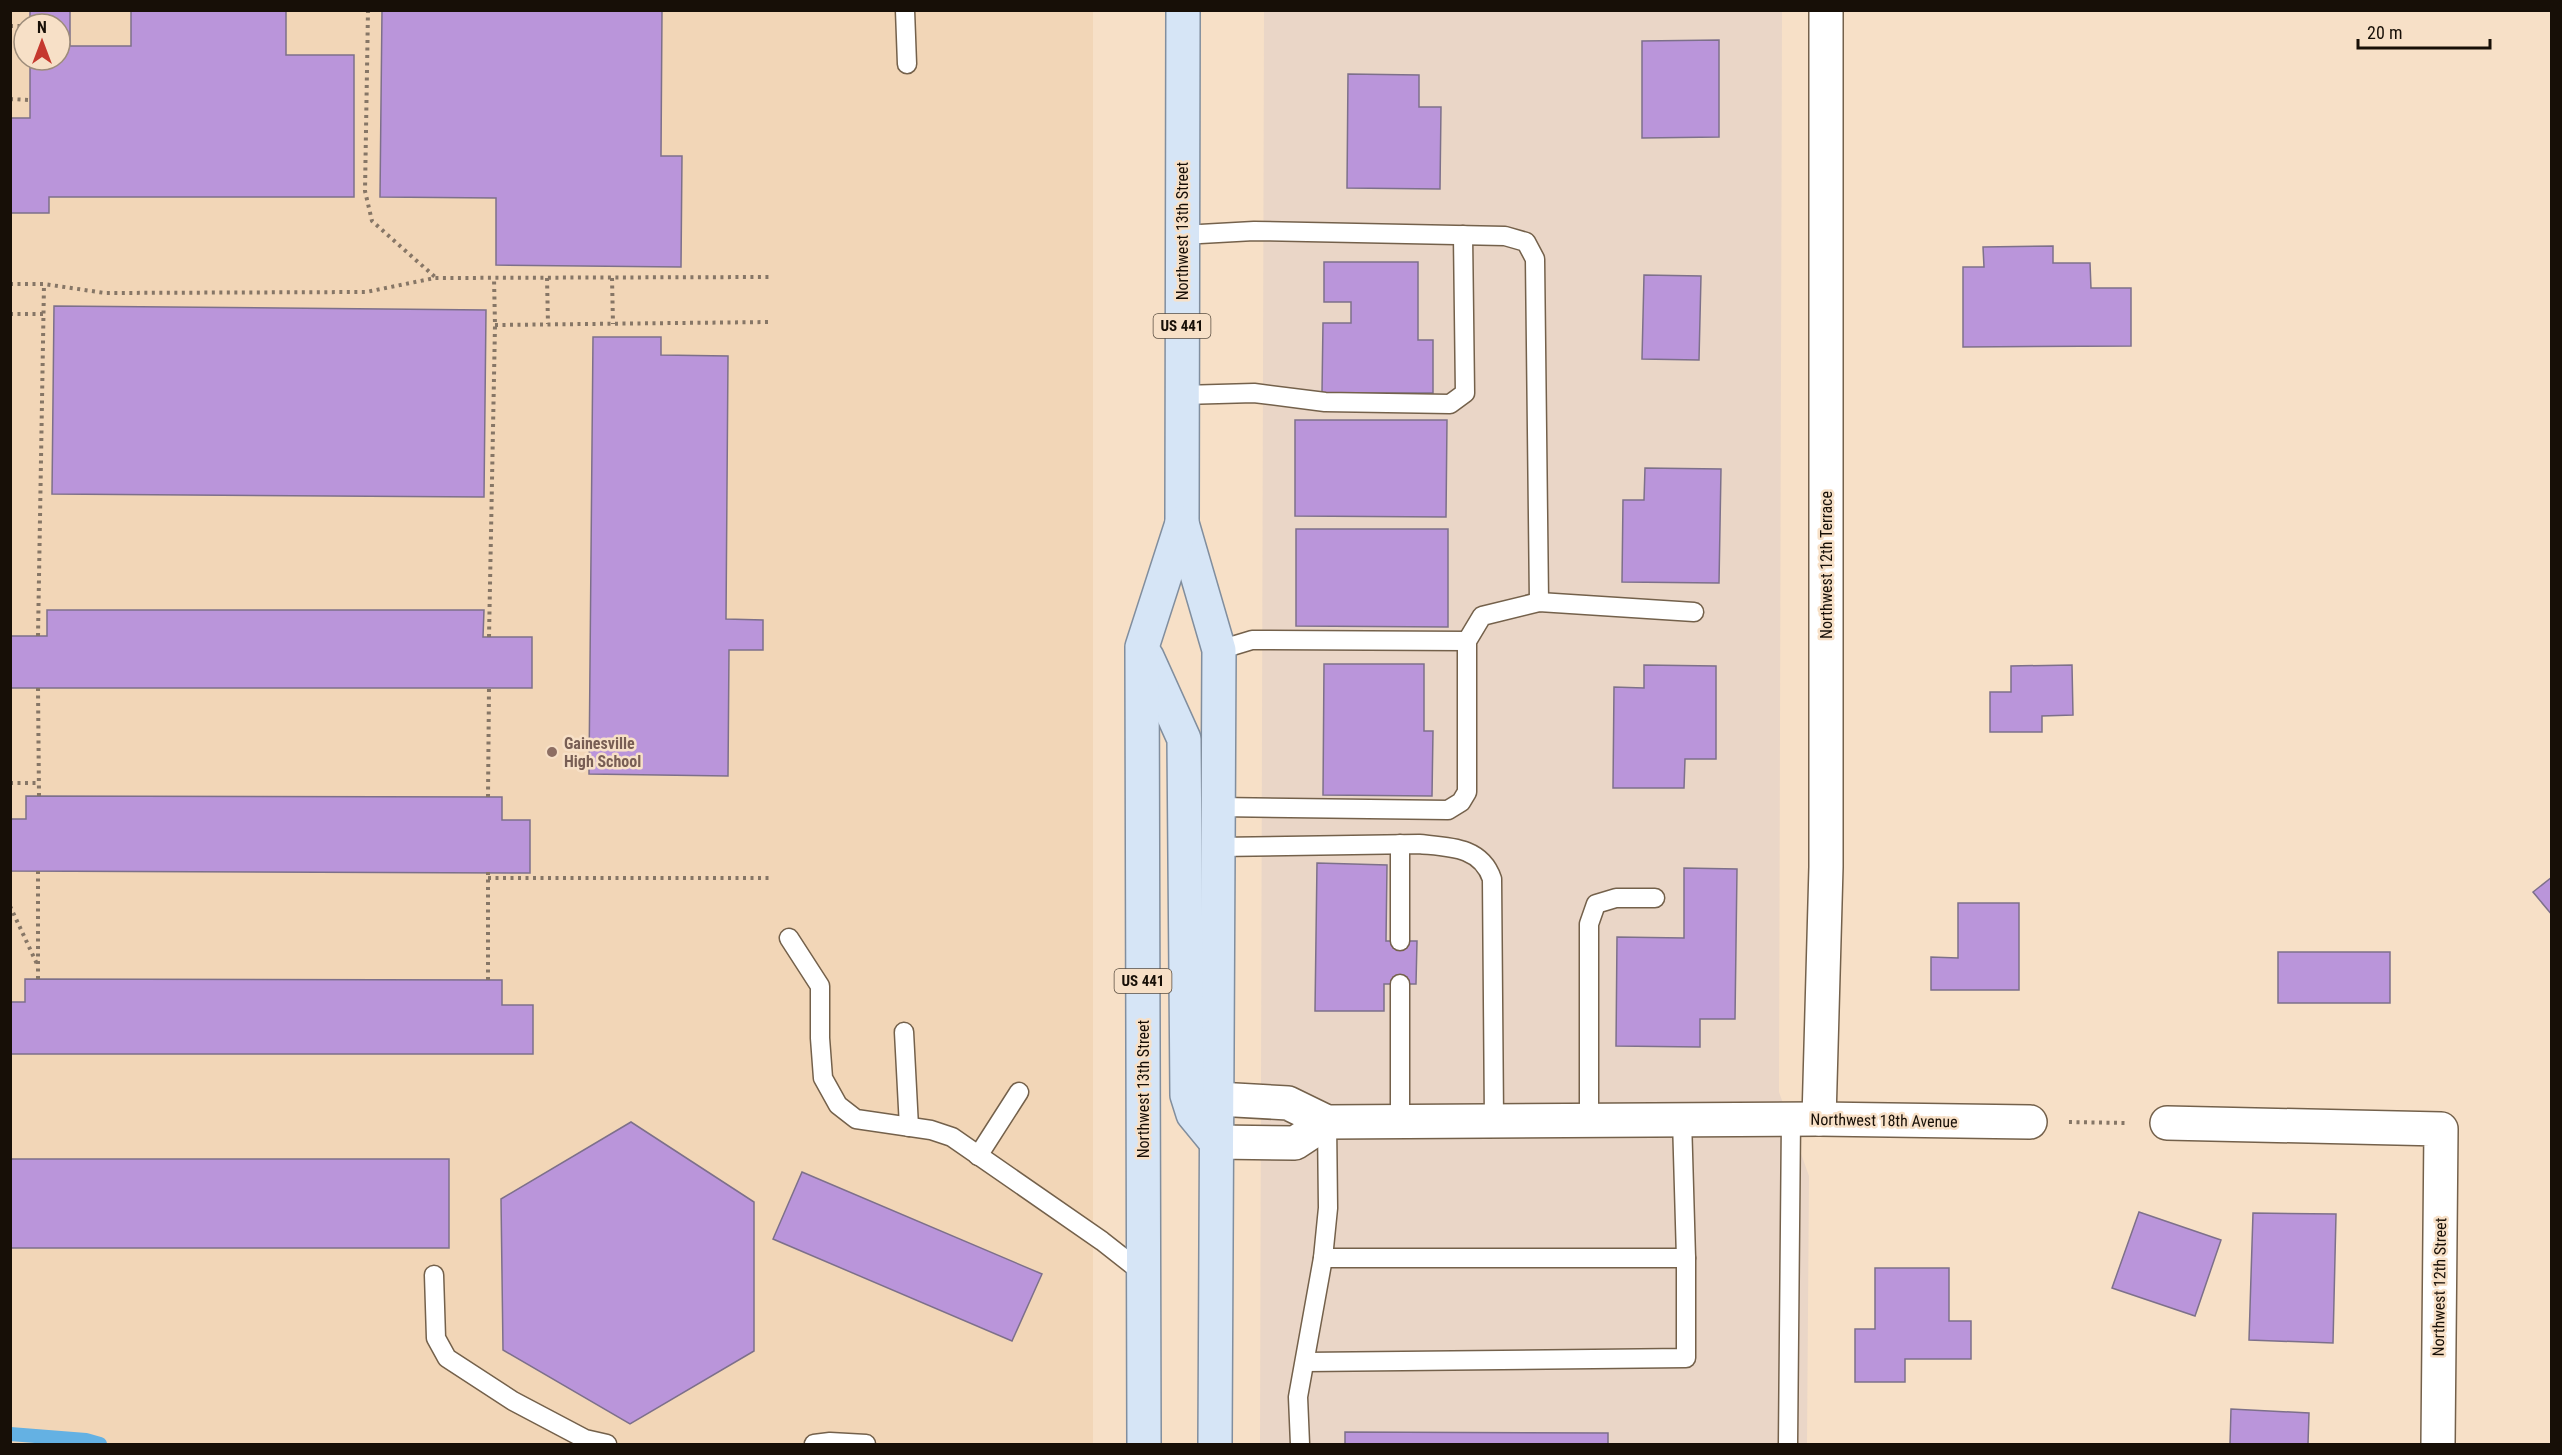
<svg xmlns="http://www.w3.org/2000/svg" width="2562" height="1455" viewBox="0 0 2562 1455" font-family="'Roboto Condensed',sans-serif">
<rect width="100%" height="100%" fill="#f7e0c7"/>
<polygon fill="#ead6c7" points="1264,11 1782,11 1779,1092 1809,1176 1807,1444 1260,1444"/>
<path fill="#f2d6b7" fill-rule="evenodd" d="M10,11H1093V1444H11ZM24,24H60V60H24Z"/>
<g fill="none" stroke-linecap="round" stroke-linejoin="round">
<polyline stroke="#64b1e3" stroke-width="14" points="10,1434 86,1440 100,1444"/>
</g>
<g fill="#ba95da" stroke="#7d708a" stroke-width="1.5">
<polygon points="30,10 104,10 70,11 70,46 131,46 131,10 286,10 286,55 354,55 354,197 49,197 49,213 10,213 10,118 30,118 30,60 60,60 60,24 30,24"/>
<polygon points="382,10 662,11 661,156 682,156 681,267 496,265 496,198 380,197"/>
<polygon points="1719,40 1719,137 1642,138 1642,41"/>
<polygon points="1348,74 1419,75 1419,107 1441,107 1440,189 1347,188"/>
<polygon points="2053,246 2053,263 2090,263 2091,288 2131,288 2131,346 1963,347 1963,267 1984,267 1983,247"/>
<polygon points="1324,262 1418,262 1418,340 1433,340 1433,393 1322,393 1323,323 1351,323 1351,302 1324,302"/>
<polygon points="1644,275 1701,276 1699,360 1642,359"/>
<polygon points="54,306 486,310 484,497 52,494"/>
<polygon points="593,337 661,337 661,355 728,356 726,619 763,620 763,650 729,650 728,776 589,774"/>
<polygon points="1295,420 1447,420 1446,517 1295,516"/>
<polygon points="1645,468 1721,469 1719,583 1622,582 1623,500 1644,500"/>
<polygon points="1296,529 1448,529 1448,627 1296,626"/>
<polygon points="47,610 484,610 483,637 532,637 532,688 10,688 10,636 47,636"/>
<polygon points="1324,664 1424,664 1424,731 1433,731 1432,796 1323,795"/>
<polygon points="1644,665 1716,666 1716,759 1685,759 1684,788 1613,788 1614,687 1644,688"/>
<polygon points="2072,665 2073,715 2042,716 2042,732 1990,732 1990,692 2011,692 2011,666"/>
<polygon points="26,796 502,797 502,820 530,820 530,873 10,871 10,819 26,819"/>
<polygon points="1317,863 1387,865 1386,941 1417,941 1416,984 1384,984 1384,1011 1315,1011"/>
<polygon points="1684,868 1737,869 1735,1019 1700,1019 1700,1047 1616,1046 1617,937 1684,938"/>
<polygon points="2552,877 2552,915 2533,892"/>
<polygon points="1958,903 2019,903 2019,990 1931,990 1931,957 1958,958"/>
<rect x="2278" y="952" width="112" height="51"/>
<polygon points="25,979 502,980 502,1005 533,1005 533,1054 10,1054 10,1002 25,1002"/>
<polygon points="631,1122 754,1202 754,1351 630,1424 503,1350 501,1199"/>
<rect x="10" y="1159" width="439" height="89"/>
<polygon points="802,1172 1042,1274 1012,1341 773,1239"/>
<polygon points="2139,1212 2221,1240 2195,1316 2112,1288"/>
<polygon points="2253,1213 2336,1214 2333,1343 2249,1340"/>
<polygon points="1875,1268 1949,1268 1949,1321 1971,1321 1971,1359 1905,1359 1905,1382 1855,1382 1855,1329 1875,1329"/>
<polygon points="2231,1409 2309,1413 2308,1444 2230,1444"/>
<polygon points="1345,1432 1608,1433 1608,1444 1345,1444"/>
</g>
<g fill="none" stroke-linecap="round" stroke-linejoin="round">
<defs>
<g id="lane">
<polyline points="905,10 907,64"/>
<polyline points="1182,235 1254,231 1505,236 1526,242 1535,259 1539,602"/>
<polyline points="1182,395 1254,393 1325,402 1450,404 1465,393 1463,235"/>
<polyline points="1219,650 1252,640 1467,641"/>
<polyline points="1218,807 1448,810 1461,802 1467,792 1467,641 1482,616 1539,602 1694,612"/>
<polyline points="1400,844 1400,941"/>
<path d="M1218,847L1419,844C1448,847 1481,846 1492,879L1494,1120"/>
<polyline points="789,938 820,986 820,1038 823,1078 838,1105 856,1119 931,1130 952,1137 1102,1241 1144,1274"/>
<polyline points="1400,984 1400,1122"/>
<polyline points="904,1032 909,1127"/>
<polyline points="1589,1120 1589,924 1596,904 1616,898 1655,898"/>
<polyline points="978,1156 1019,1092"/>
<polyline points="1323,1258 1686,1258 1682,1119"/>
<polyline points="434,1275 436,1338 447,1358 513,1401 585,1439 607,1444"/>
<polyline points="1305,1362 1686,1358 1686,1258"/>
<polyline points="814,1444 830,1442 866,1444"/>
<polyline points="1300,1444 1298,1397 1323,1258 1328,1208 1327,1122"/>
<polyline points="1788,1444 1791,1119"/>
</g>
<g id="street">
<polyline points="1217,1099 1288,1103 1327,1122 1819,1119 2030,1122"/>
<polyline points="1819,1119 1826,867 1826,10"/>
<polyline points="2167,1123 2441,1129 2438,1444"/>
<polyline points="1216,1142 1295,1143 1327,1122"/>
</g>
<g id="primary">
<polyline points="1183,10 1182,523 1219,650 1215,1444"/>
<polyline points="1147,657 1184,739 1187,1095 1193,1114 1216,1142"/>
<polyline points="1144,1444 1142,647 1182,523"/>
</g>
</defs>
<use href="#lane" stroke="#74614b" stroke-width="21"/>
<use href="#street" stroke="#74614b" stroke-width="36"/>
<use href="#primary" stroke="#818e9e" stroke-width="36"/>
<g stroke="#867666" stroke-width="4" stroke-dasharray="3 4.5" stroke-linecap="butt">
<polyline points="368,10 365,191 372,221 435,277"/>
<polyline points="10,26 24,26"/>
<polyline points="10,99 30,100"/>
<polyline points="547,278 548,324"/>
<polyline points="612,278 613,324"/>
<polyline points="10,284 44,284 105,293 366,292 435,278 770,277"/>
<polyline points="10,314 44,314"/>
<polyline points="495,325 770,322"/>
<polyline points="38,636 44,284"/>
<polyline points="489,637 495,325 494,278"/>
<polyline points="38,688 39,796"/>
<polyline points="10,783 38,783"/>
<polyline points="488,797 489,688"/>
<polyline points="38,871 38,979"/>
<polyline points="488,872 488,980"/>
<polyline points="488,878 770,878"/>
<polyline points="10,906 37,964"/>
<polyline points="2069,1122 2127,1123"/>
</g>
<use href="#lane" stroke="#fff" stroke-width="18"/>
<use href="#street" stroke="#fff" stroke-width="33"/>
<use href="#primary" stroke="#d6e5f6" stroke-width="33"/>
</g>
<circle fill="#8d6e63" stroke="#f7e0c7" stroke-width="2" cx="552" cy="752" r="6"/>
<g text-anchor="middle" stroke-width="5" stroke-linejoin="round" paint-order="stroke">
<g fill="#f7e0c7" stroke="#5a4e41" stroke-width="1.5">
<rect x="1153.5" y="314" width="57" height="24" rx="4.5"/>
<rect x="1114.5" y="969" width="57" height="24" rx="4.5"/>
</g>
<g font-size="15" font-weight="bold" fill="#170f07">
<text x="1182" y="331">US 441</text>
<text x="1143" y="986">US 441</text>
</g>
<g font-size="16" fill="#170f07" stroke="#f7e0c7">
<text transform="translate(1182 231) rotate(-90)" y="6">Northwest 13th Street</text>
<text transform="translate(1826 565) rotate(-90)" y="6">Northwest 12th Terrace</text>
<text transform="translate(1143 1089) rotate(-90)" y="6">Northwest 13th Street</text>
<text transform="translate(1884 1120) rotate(1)" y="6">Northwest 18th Avenue</text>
<text transform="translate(2439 1287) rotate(-89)" y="6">Northwest 12th Street</text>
</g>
<g font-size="16" font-weight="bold" fill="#785e54" stroke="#f7e0c7" text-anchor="start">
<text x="564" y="749">Gainesville<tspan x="564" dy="18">High School</tspan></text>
</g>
</g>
<rect width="2562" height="1455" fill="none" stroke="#170f07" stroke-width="24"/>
<g transform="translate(42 42)"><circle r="28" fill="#f7e0c7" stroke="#9d8c7a" stroke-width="1.5"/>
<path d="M0-4.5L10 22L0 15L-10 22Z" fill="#c5382e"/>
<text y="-9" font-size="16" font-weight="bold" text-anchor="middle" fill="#170f07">N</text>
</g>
<path d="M2358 39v9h132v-9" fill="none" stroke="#170f07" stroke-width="3"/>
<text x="2367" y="39" font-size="18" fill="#170f07" stroke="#f7e0c7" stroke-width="4.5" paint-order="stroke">20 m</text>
</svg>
